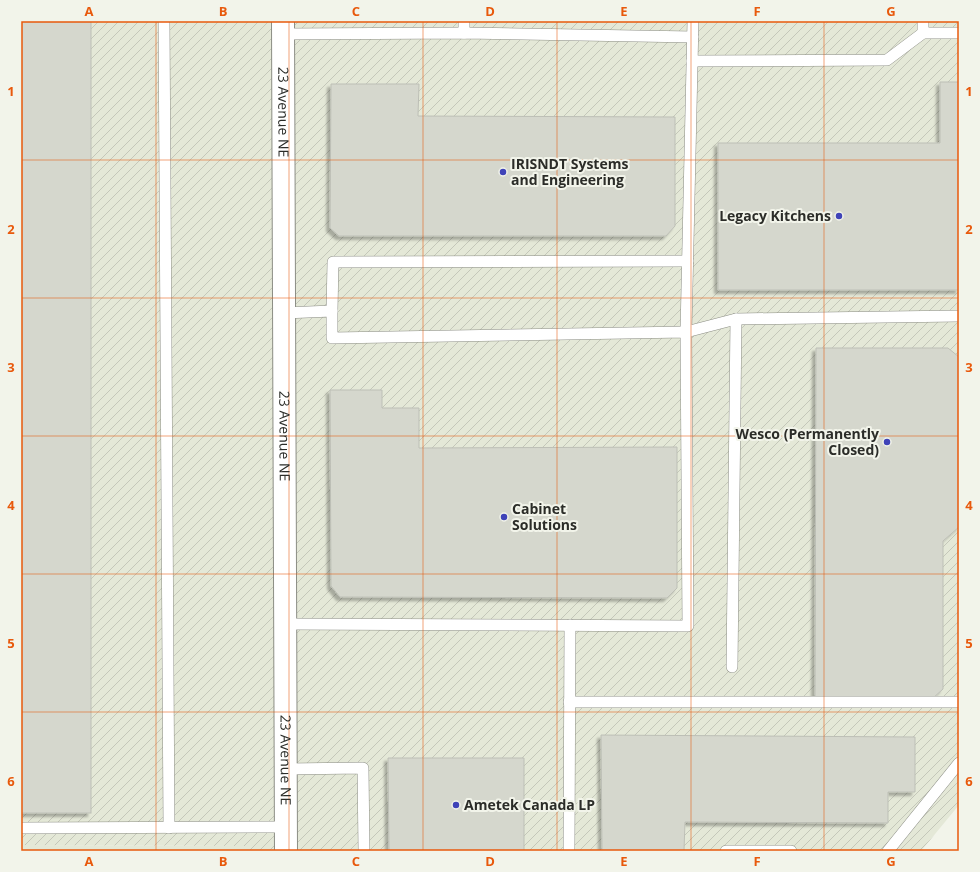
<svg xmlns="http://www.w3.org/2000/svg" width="980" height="872" viewBox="0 0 980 872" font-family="'Open Sans',sans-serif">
<defs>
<pattern id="industrial-furrows" width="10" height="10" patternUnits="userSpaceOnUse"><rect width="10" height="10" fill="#e4e8d7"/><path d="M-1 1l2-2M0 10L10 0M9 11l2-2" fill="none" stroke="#c4c7b9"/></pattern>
<filter id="shadow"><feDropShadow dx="-3.5" dy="3.5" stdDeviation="1" flood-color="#0004"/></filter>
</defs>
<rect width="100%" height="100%" fill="#f2f4ea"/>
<polygon fill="#e4e8d7" points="21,845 245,846 245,851 21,851"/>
<polygon fill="url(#industrial-furrows)" points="21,21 959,21 959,805 921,851 245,851 245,846 21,845"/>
<g fill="#d5d7cd" stroke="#bdbfb6" filter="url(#shadow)">
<rect x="21" y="21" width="70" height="792"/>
<polygon points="940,82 959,82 959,290 718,290 718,143 940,143"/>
<polygon points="331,84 419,84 418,116 675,117 675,226 666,236 339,236 330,228"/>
<polygon points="816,348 948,348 959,357 959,527 943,541 943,689 932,699 815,699"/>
<polygon points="330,390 382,390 382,408 419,408 419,448 677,447 677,588 667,598 340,597 331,586"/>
<polygon points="601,735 915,737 915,792 888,792 888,823 685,822 684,851 602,851"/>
<polygon points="388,758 524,758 524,851 389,851"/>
</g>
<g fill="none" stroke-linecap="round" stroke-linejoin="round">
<defs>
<g id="lane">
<polyline points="164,21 169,828"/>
<polyline points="464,21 464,33"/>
<polyline points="693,21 686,332 736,319 959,316"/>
<polyline points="923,21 923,33"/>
<polyline points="283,34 464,33 693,37"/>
<polyline points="692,61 887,60 923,33 959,33"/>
<polyline points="332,311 333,262 688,261"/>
<polyline points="284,313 332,311 332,338 686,332 688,626 285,624"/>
<polyline points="732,667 736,319"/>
<polyline points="569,702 959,702"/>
<polyline points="286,769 363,768 364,851"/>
<polyline points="21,828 286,827"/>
<polyline points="569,851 570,625"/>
<polyline points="726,851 791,851"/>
<polyline points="888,851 959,763"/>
</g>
<g id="street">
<path id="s1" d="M283,21L286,851"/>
</g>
</defs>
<use href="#lane" stroke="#8c8e85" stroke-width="12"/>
<use href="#street" stroke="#8c8e85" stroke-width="24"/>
<use href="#lane" stroke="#fff" stroke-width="11"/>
<use href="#street" stroke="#fff" stroke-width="22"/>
</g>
<path fill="none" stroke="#e8590c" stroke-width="1" stroke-opacity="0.55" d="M156,21V851M289,21V851M423,21V851M557,21V851M691,21V851M824,21V851M21,160H959M21,298H959M21,436H959M21,574H959M21,712H959"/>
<g fill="#3f43b8" stroke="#f2f4ea" stroke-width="1.5">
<circle cx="503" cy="172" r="4"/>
<circle cx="839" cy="216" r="4"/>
<circle cx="887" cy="442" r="4"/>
<circle cx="504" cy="517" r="4"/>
<circle cx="456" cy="805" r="4"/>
</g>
<g text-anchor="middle" stroke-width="4" stroke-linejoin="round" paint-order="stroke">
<g font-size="14" fill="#2b2c28" stroke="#f2f4ea">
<text dy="5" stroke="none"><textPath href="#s1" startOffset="91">23 Avenue NE</textPath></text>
<text dy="5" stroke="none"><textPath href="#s1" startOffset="415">23 Avenue NE</textPath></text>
<text dy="5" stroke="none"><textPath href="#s1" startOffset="739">23 Avenue NE</textPath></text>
</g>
<g font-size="14" font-weight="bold" fill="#2b2c28" stroke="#f2f4ea" text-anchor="start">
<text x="511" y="169">IRISNDT Systems<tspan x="511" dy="16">and Engineering</tspan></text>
<text x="831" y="221" text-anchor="end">Legacy Kitchens</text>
<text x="879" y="439" text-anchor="end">Wesco (Permanently<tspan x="879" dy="16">Closed)</tspan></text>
<text x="512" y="514">Cabinet<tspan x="512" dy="16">Solutions</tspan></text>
<text x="464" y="810">Ametek Canada LP</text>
</g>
</g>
<rect width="980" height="872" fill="none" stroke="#f2f4ea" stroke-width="44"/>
<rect x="22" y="22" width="936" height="828" fill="none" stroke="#e8590c" stroke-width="1.5"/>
<g font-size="13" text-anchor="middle" font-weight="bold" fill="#e8590c">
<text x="89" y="16">A</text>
<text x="223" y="16">B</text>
<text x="356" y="16">C</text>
<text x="490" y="16">D</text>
<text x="624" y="16">E</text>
<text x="757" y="16">F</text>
<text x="891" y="16">G</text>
<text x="11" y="96">1</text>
<text x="969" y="96">1</text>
<text x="11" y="234">2</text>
<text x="969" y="234">2</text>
<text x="11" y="372">3</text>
<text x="969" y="372">3</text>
<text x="11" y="510">4</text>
<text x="969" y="510">4</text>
<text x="11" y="648">5</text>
<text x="969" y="648">5</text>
<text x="11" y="786">6</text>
<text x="969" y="786">6</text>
<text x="89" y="866">A</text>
<text x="223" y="866">B</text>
<text x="356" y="866">C</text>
<text x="490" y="866">D</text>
<text x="624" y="866">E</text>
<text x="757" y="866">F</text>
<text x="891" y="866">G</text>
</g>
</svg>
